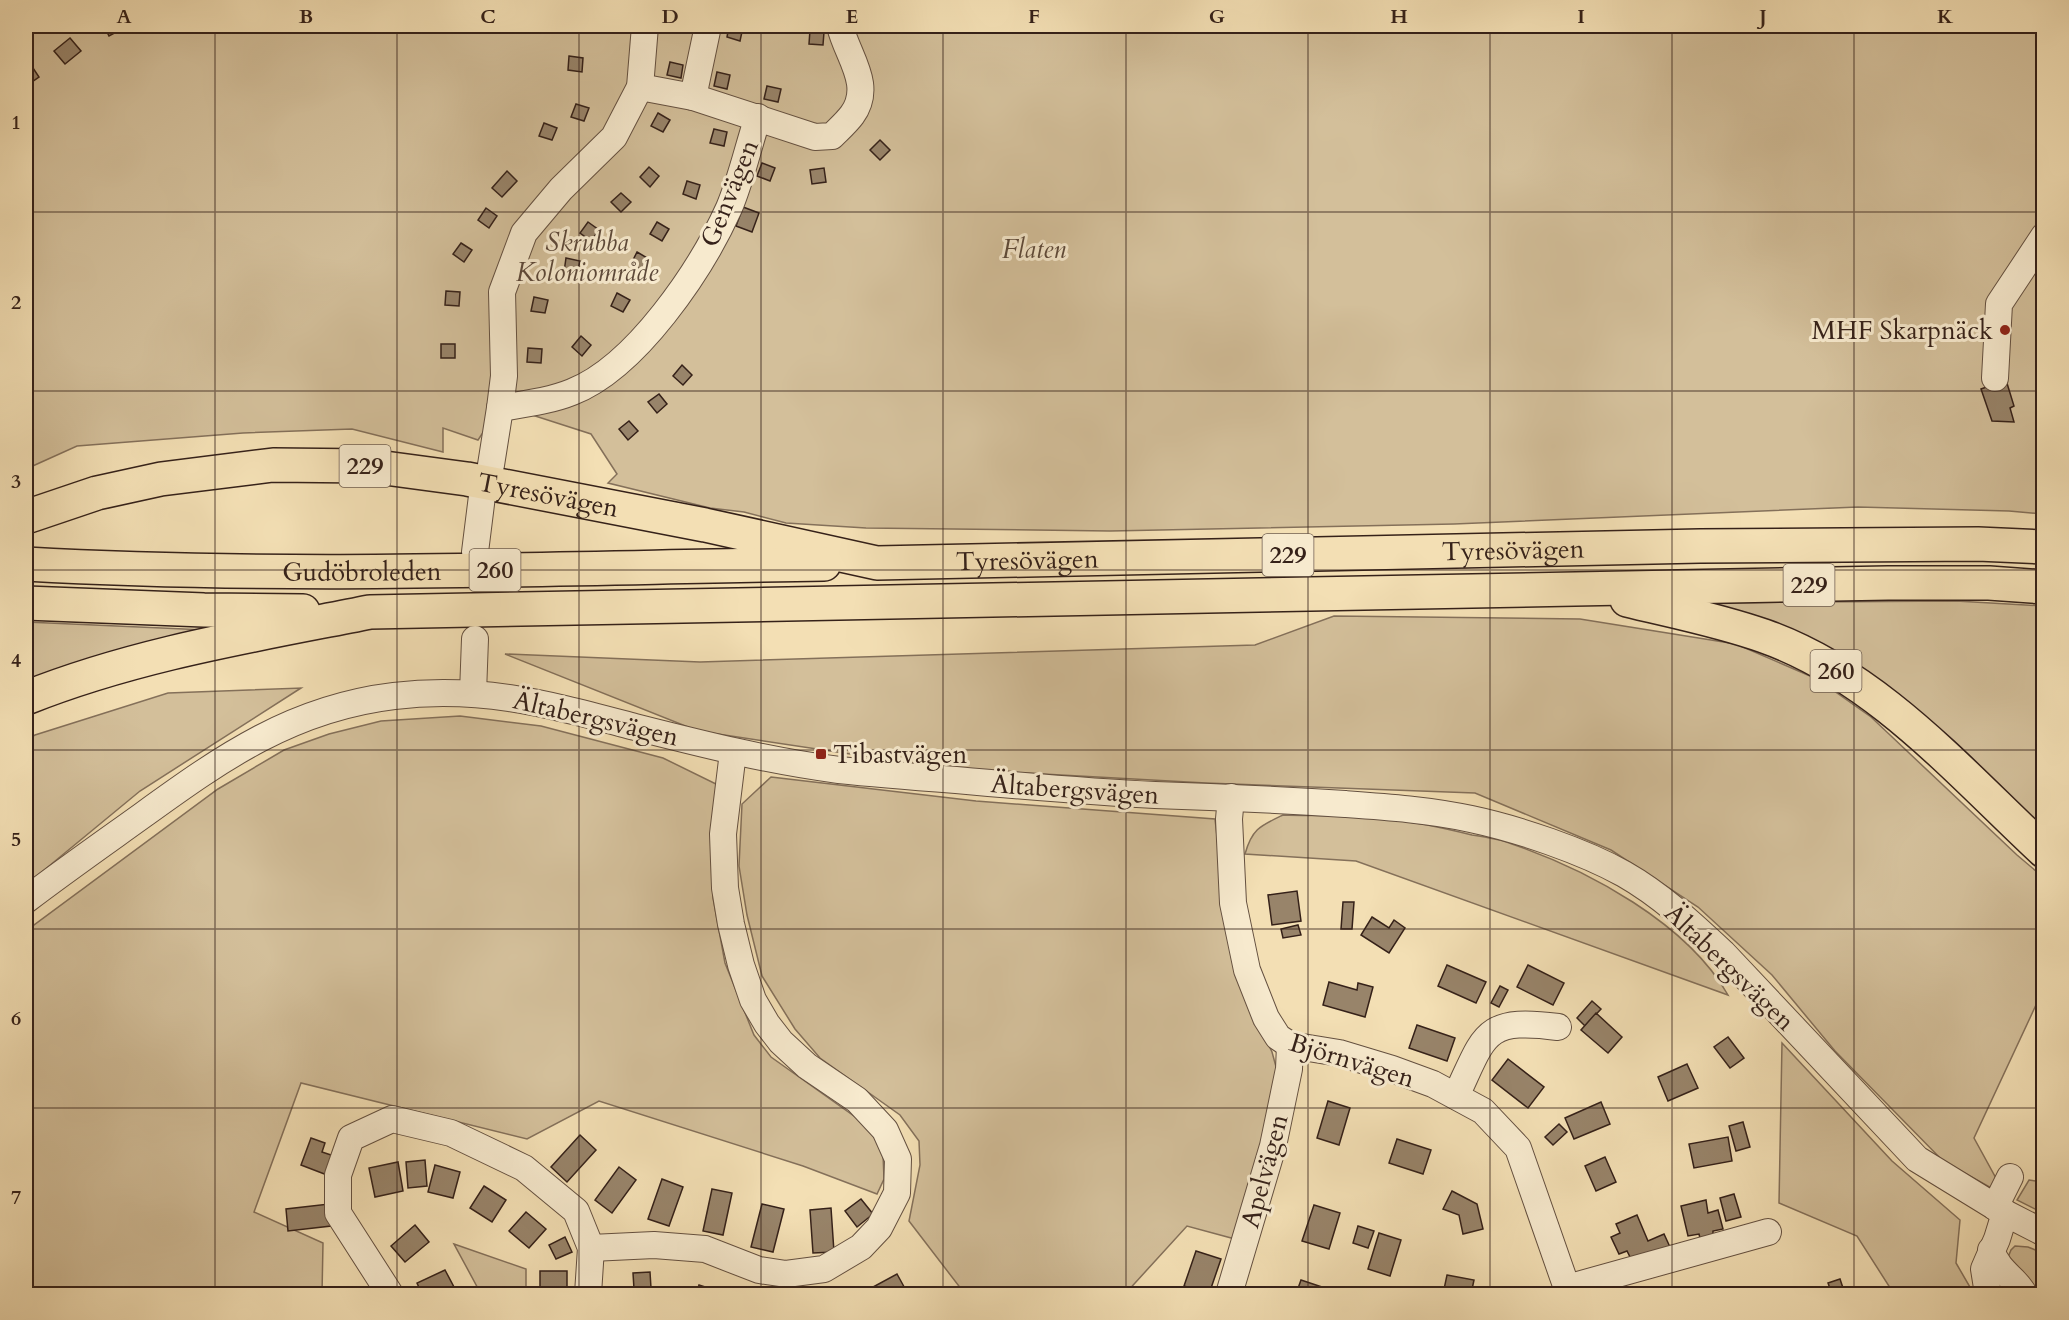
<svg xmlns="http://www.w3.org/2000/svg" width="2069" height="1320" viewBox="0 0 2069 1320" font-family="Cardo,serif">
<rect width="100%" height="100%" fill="#f3dfb4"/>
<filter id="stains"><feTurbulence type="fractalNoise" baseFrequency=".00333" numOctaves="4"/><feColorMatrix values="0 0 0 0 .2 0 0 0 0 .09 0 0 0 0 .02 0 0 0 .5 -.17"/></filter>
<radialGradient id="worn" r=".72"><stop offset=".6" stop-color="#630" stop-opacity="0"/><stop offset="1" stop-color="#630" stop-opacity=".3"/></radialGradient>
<g fill="#d3bf9a" stroke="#84705a" stroke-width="1.5">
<polygon points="26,26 2043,26 2043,514 2009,511 1858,507 1454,524 1110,531 866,528 786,523 744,512 710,508 608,483 617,474 591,434 526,413 490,422 478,440 443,428 443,452 352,429 243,433 77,446 26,469"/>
<polygon points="1956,601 2043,606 2043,836 1930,728 1682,603"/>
<polygon points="1334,616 1580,619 1736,644 1817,679 1871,717 2017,855 2043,877 2043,1000 2036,1005 1974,1138 1997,1180 1993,1189 1943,1161 1835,1051 1772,975 1698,907 1611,850 1475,793 1206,783 950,769 698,731 505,654 700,662 1255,645"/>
<polygon points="26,622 207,630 26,682"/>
<polygon points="301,688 140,791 26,885 26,740 35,735 168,693"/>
<polygon points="460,716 541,726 663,758 718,785 713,898 725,963 754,1035 771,1057 868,1126 883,1154 884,1179 877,1194 803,1166 599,1101 527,1139 301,1083 254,1212 323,1243 322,1294 26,1294 26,931 218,789 284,750 329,734 381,721"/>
<polygon points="771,777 976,801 1215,819 1228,932 1258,1023 1272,1052 1278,1074 1275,1106 1235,1239 1187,1226 1125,1294 965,1294 909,1221 920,1165 919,1141 900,1115 820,1058 795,1029 762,976 747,915 739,866 742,804"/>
<path d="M1283,815C1317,816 1353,815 1387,819C1416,822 1444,828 1472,835C1486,837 1500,839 1512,844C1588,870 1687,923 1728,995L1356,861L1245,854C1252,829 1260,826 1283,815Z"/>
<polygon points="1782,1043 1892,1161 1960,1220 1956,1263 1974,1294 1894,1294 1857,1236 1779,1203"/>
<polygon points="2029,1180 2043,1182 2043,1213 2017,1200"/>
<polygon points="454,1244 526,1269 526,1294 481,1294"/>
<polygon points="2015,1246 2028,1247 2043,1253 2043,1294 2035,1294 2006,1262 2011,1250"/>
</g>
<g fill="#98846a" stroke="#352119" stroke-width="1.5">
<polygon points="104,26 120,26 122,29 109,36"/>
<polygon points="678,26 691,26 691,29"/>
<polygon points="729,26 743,27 740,41 727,37"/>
<polygon points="901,26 915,26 916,29 902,31"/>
<polygon points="810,30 824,32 823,45 809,44"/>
<polygon points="70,38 81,51 65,64 54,51"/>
<polygon points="569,56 583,58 582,72 568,70"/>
<polygon points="670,62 683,65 681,78 667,75"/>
<polygon points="31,65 39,77 26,86 26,69"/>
<polygon points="717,72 730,75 727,89 714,86"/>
<polygon points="767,86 781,89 778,102 764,99"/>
<polygon points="576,104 589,108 584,121 571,117"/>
<polygon points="658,113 670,120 663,132 651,126"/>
<polygon points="544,123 557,128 552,140 539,136"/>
<polygon points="714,129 727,132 724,146 710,143"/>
<polygon points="880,140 890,150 880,160 870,150"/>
<polygon points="762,163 775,168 770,181 757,176"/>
<polygon points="649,167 659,176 650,187 640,177"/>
<polygon points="824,168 826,182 812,184 810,170"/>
<polygon points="507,171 517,181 502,197 492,188"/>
<polygon points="687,181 700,185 696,199 683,194"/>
<polygon points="621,193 631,202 621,212 611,202"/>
<polygon points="743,207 759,213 752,232 736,226"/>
<polygon points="486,208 497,216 489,228 478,220"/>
<polygon points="588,222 599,230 591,241 580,233"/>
<polygon points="657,222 669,229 662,241 650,234"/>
<polygon points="461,243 472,250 464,262 453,254"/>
<polygon points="637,252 649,259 643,271 631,264"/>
<polygon points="566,258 580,261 577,274 564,272"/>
<polygon points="446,291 460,292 459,306 445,305"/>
<polygon points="617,293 630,300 623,312 611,306"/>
<polygon points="534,297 548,300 545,313 531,311"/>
<polygon points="581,336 591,345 582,356 572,347"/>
<rect x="441" y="344" width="14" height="14"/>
<polygon points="528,348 542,349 541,363 527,362"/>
<polygon points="682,365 692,375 683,385 673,376"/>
<polygon points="2006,380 2014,406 2010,408 2014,422 1992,421 1981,389"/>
<polygon points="659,394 667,404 657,413 648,402"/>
<polygon points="629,421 638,431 628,440 619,429"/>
<polygon points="1297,891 1301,921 1272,925 1268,895"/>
<polygon points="1343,902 1354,902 1352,929 1341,929"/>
<polygon points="1372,917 1389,928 1394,920 1405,928 1389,953 1361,935"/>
<polygon points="1298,925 1301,935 1283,938 1281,929"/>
<polygon points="1447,965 1486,982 1476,1003 1438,986"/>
<polygon points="1528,965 1564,983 1553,1005 1517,987"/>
<polygon points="1329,982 1357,990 1358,983 1373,987 1365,1017 1323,1005"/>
<polygon points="1500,986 1508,990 1499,1007 1491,1003"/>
<polygon points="1592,1001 1601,1009 1585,1026 1577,1018"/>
<polygon points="1596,1013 1622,1037 1608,1053 1581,1030"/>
<polygon points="1417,1025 1455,1038 1447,1061 1409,1048"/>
<polygon points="1728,1037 1744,1058 1730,1068 1714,1047"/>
<polygon points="1508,1059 1544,1087 1528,1108 1492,1080"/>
<polygon points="1687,1064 1698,1088 1668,1101 1658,1077"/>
<polygon points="1328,1101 1350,1108 1339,1145 1317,1138"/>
<polygon points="1601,1102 1610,1124 1574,1139 1565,1118"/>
<polygon points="1743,1122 1750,1147 1736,1151 1729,1126"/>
<polygon points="1559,1124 1567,1132 1553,1145 1545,1137"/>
<polygon points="580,1135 596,1150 567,1182 551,1167"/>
<polygon points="1728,1137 1732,1161 1694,1168 1689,1144"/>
<polygon points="311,1138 325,1143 322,1152 334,1156 327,1175 301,1165"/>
<polygon points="1397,1139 1431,1150 1423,1174 1389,1163"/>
<polygon points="1605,1157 1616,1182 1596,1191 1585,1166"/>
<polygon points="425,1160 427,1186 408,1188 406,1162"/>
<polygon points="398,1162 403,1191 375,1197 369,1168"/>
<polygon points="435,1165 460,1172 453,1198 428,1192"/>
<polygon points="619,1167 636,1180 612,1213 595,1200"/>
<polygon points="662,1179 683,1187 669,1226 648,1219"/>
<polygon points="484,1186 506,1200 492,1222 470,1208"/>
<polygon points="712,1189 732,1193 723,1235 703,1231"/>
<polygon points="1452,1191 1477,1204 1483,1229 1463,1234 1459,1215 1443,1209"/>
<polygon points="1734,1194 1741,1217 1726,1221 1720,1198"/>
<polygon points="861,1199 873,1214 857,1227 845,1211"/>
<polygon points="1706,1200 1708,1213 1718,1210 1723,1229 1713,1231 1713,1235 1700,1238 1699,1234 1688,1236 1681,1206"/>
<polygon points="329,1204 331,1226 288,1231 286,1209"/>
<polygon points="762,1204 784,1209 773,1252 751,1247"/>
<polygon points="1314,1205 1340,1213 1329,1249 1302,1241"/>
<polygon points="831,1208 834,1252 813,1253 810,1210"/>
<polygon points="526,1212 546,1229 529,1248 509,1231"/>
<polygon points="1637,1215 1648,1241 1664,1234 1670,1247 1633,1263 1627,1251 1619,1254 1611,1237 1620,1233 1616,1224"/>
<polygon points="415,1225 429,1242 405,1262 391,1246"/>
<polygon points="1358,1226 1374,1231 1368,1248 1353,1243"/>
<polygon points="1379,1233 1401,1240 1390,1276 1368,1269"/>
<polygon points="565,1237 572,1252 556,1259 549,1245"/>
<polygon points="1196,1251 1221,1259 1209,1294 1184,1286"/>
<polygon points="445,1270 455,1289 444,1294 422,1294 417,1283"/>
<rect x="540" y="1271" width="27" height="23"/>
<polygon points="650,1272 651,1288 634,1289 633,1273"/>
<polygon points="897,1274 908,1294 878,1294 873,1287"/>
<polygon points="1447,1275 1474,1280 1471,1294 1443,1294"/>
<polygon points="1840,1279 1845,1294 1832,1294 1828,1283"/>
<polygon points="1301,1280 1325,1288 1323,1294 1326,1294 1296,1294"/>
<polygon points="699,1285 724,1293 723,1294 696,1294"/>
</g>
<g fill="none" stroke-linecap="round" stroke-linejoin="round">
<defs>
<g id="minor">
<path d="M640,87L693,97L815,137L832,136C839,129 846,123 852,115C874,85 847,56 840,26"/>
<polyline points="693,97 708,26"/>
<polyline points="1995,378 1999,304 2044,236"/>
<path d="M500,408C524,404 550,401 572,392C636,367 701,270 729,208C741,180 748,147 758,117"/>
<polyline points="491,465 500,408 504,376 502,292 524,233 561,189 614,137 640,87 645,26"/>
<polyline points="475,552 482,496"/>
<polyline points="473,693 475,639"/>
<polyline points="1231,797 1229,819 1233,903 1247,970 1266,1018 1278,1037 1290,1045 1339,1053 1392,1069 1433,1084 1483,1111 1518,1148 1569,1294"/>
<path d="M26,900C64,871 104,843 143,815C223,757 293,708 394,696C482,685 551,705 635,727C702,744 769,761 839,770C878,774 917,777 956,780C1022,786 1089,792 1155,795C1218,797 1282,800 1345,804C1387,807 1430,810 1471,819C1518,829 1583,851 1624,874C1661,895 1693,925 1723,953L1917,1159L2005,1213L2044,1233"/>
<path d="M1456,1096C1485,1035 1483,1017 1558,1027"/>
<polyline points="1995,1207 2010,1177"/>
<polyline points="591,1248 654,1245 705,1249 759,1270 786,1274 824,1269 861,1247 879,1228 897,1193 898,1159 885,1130 857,1100 807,1066 781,1042 767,1024 753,1000 741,965 731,924 725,888 723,834 733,752"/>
<path d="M1991,1250C2000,1274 2014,1276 2024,1294"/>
<polyline points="1567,1288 1768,1232"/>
<polyline points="390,1294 338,1213 338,1175 351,1138 392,1119 451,1133 524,1168 576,1211 591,1248 588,1294"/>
<polyline points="1229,1294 1273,1146 1289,1069 1290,1045"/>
<polyline points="1988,1294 1984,1269 1997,1239 2005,1213"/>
</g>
<g id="highway">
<path id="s1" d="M26,517L97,493L161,479L273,465L370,466L467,479L705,525L877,563L1700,546L1978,544L2044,547"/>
<path id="s2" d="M26,564C292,579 558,568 824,564"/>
<path d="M1627,600C1672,611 1719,620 1764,636C1877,676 1958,771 2044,851"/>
<polyline points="26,603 204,610 303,611"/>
<path d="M26,698C136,654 254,635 370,612L1888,583H1989L2044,587"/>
</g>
</defs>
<use href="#minor" stroke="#645040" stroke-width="28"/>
<use href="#highway" stroke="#352119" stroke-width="36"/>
<use href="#minor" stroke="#f7eace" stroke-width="26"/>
<use href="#highway" stroke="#f3dfb4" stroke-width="33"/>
</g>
<path fill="none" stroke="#352119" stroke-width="1.5" stroke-opacity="0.55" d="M215,26V1294M397,26V1294M579,26V1294M761,26V1294M943,26V1294M1126,26V1294M1308,26V1294M1490,26V1294M1672,26V1294M1854,26V1294M26,212H2044M26,391H2044M26,570H2044M26,750H2044M26,929H2044M26,1108H2044"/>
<g fill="#8f2418" stroke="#f7eace" stroke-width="2">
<circle cx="2005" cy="330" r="6"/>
<rect x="815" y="748" width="12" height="12" rx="3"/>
</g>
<g text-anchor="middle" stroke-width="6" stroke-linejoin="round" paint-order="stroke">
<g fill="#f7eace" stroke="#6f5d4f" stroke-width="1.5">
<rect x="339.5" y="445" width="51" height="42" rx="4.5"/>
<rect x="1262.5" y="534" width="51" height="42" rx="4.5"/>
<rect x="469.5" y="549" width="51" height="42" rx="4.5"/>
<rect x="1783.5" y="564" width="51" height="42" rx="4.5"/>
<rect x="1810.5" y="650" width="51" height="42" rx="4.5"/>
</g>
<g font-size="24" font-weight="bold" fill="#352119">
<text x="365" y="474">229</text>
<text x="1288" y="563">229</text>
<text x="495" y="578">260</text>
<text x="1809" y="593">229</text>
<text x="1836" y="679">260</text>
</g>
<g font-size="26" fill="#352119" stroke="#f7eace">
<text transform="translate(729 193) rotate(-68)" y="9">Genvägen</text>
<text dy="9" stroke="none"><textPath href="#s1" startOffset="531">Tyresövägen</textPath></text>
<text dy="9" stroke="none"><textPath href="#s1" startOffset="1503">Tyresövägen</textPath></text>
<text dy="9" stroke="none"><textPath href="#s1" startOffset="1017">Tyresövägen</textPath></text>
<text dy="9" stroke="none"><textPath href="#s2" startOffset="336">Gudöbroleden</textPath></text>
<text transform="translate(596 718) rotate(13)" y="9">Ältabergsvägen</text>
<text transform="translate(1075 789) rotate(4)" y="9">Ältabergsvägen</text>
<text transform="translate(1730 967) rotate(44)" y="9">Ältabergsvägen</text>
<text transform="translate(1352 1060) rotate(17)" y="9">Björnvägen</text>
<text transform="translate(1264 1171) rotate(-75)" y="9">Apelvägen</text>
</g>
<g font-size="26" font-style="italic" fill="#5c4839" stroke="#f7eace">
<text x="587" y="251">Skrubba<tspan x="587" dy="30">Koloniområde</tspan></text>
<text x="1034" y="258">Flaten</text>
</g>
<g font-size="26" fill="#352119" stroke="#f7eace" text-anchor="end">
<text x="1993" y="339">MHF Skarpnäck</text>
<text x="833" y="763" text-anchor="start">Tibastvägen</text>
</g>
</g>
<rect width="2069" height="1320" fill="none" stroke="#f3dfb4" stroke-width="66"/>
<rect x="33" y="33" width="2003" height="1254" fill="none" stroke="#352119" stroke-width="2"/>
<g font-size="20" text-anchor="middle" font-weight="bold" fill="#352119">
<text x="124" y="23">A</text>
<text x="306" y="23">B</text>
<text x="488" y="23">C</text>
<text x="670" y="23">D</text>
<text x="852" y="23">E</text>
<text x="1034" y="23">F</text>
<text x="1217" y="23">G</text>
<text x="1399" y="23">H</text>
<text x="1581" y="23">I</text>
<text x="1763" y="23">J</text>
<text x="1945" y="23">K</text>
<text x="16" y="129">1</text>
<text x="16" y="309">2</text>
<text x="16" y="488">3</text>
<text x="16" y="667">4</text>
<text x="16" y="846">5</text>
<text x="16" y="1025">6</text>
<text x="16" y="1204">7</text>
</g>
<rect width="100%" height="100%" filter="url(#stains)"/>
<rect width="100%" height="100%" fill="url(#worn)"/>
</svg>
